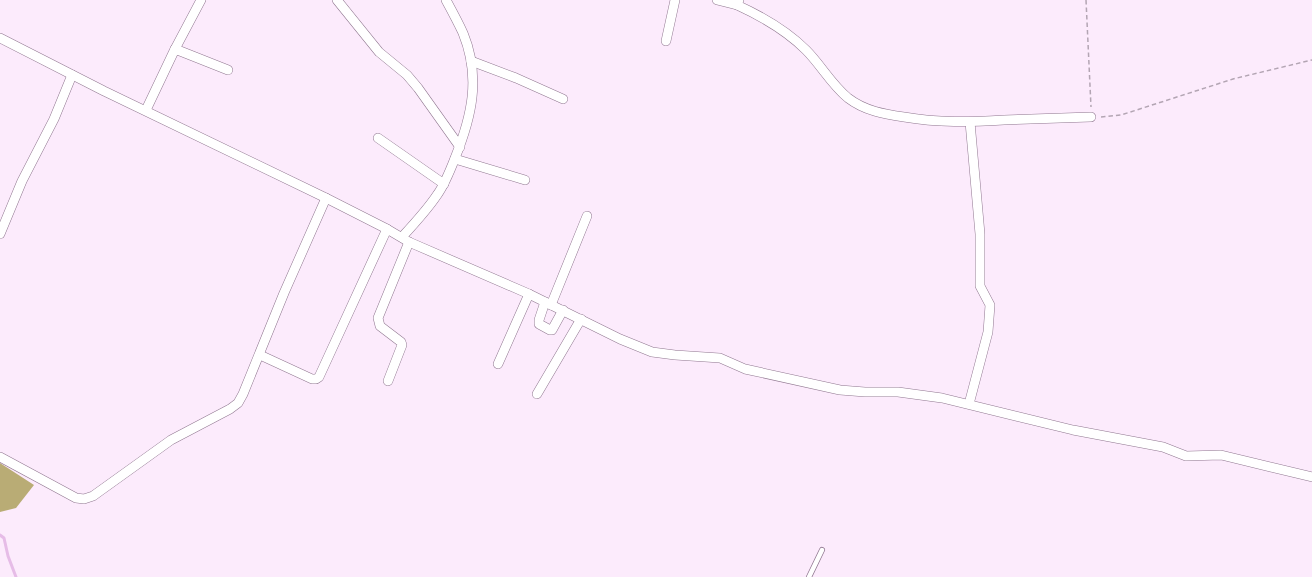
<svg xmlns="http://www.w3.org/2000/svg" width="1312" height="577" viewBox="0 0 1312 577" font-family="Signika,sans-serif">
<rect width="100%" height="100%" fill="#fcebfc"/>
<polygon fill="#b9ac75" points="0,463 34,485 16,508 0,512"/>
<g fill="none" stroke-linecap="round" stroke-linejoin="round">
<polyline stroke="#e6bce7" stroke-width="3" points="0,535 4,538 8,556 16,577"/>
<defs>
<polyline id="lane" points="809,577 822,550"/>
<g id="street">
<polyline points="337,0 379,52 407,75 418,88 460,147"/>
<polyline points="717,0 737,5"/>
<path d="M739,0L737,5C761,16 787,31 806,50C821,65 831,84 848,98C865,111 884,114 904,117C939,123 969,122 1004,120C1033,119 1062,118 1091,117"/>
<polyline points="0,38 104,91 326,198 387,229 409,242 529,294 620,339 652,352 675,355 720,358 745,369 840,390 865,392 898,392 942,398 1073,430 1163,447 1186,456 1221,455 1312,477"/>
<polyline points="666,41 675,0"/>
<polyline points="175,49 201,0"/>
<polyline points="471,61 516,78 563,99"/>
<polyline points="146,110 175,49 228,70"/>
<polyline points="378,138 444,184"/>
<polyline points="455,159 525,180"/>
<polyline points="0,234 22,181 54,119 72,75"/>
<path d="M402,237C414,224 427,210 437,195C445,184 450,171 455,158C472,116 481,77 463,33C458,22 452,11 446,0"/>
<polyline points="545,302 539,320 539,324 550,330 552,330 563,310"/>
<polyline points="551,305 587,216"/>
<polyline points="260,355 312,379 316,379 319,377 387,229"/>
<polyline points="498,364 529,294"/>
<polyline points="388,381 402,345 401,342 380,326 378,318 409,242"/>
<polyline points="537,394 581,319"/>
<polyline points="969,404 988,332 990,305 980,286 980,234 970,122"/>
<polyline points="0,457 76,498 84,499 93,496 171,440 230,409 238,403 243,394 284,293 326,198"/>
</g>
</defs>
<use href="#lane" stroke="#907790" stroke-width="6"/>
<use href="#street" stroke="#907790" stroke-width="10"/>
<g stroke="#b3a5b3" stroke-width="1.5" stroke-dasharray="4.5 3" stroke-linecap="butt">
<polyline points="1086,0 1091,107"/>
<polyline points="1101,117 1121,115 1233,79 1312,60"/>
</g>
<use href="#lane" stroke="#fff" stroke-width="4.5"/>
<use href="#street" stroke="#fff" stroke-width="9"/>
</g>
</svg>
